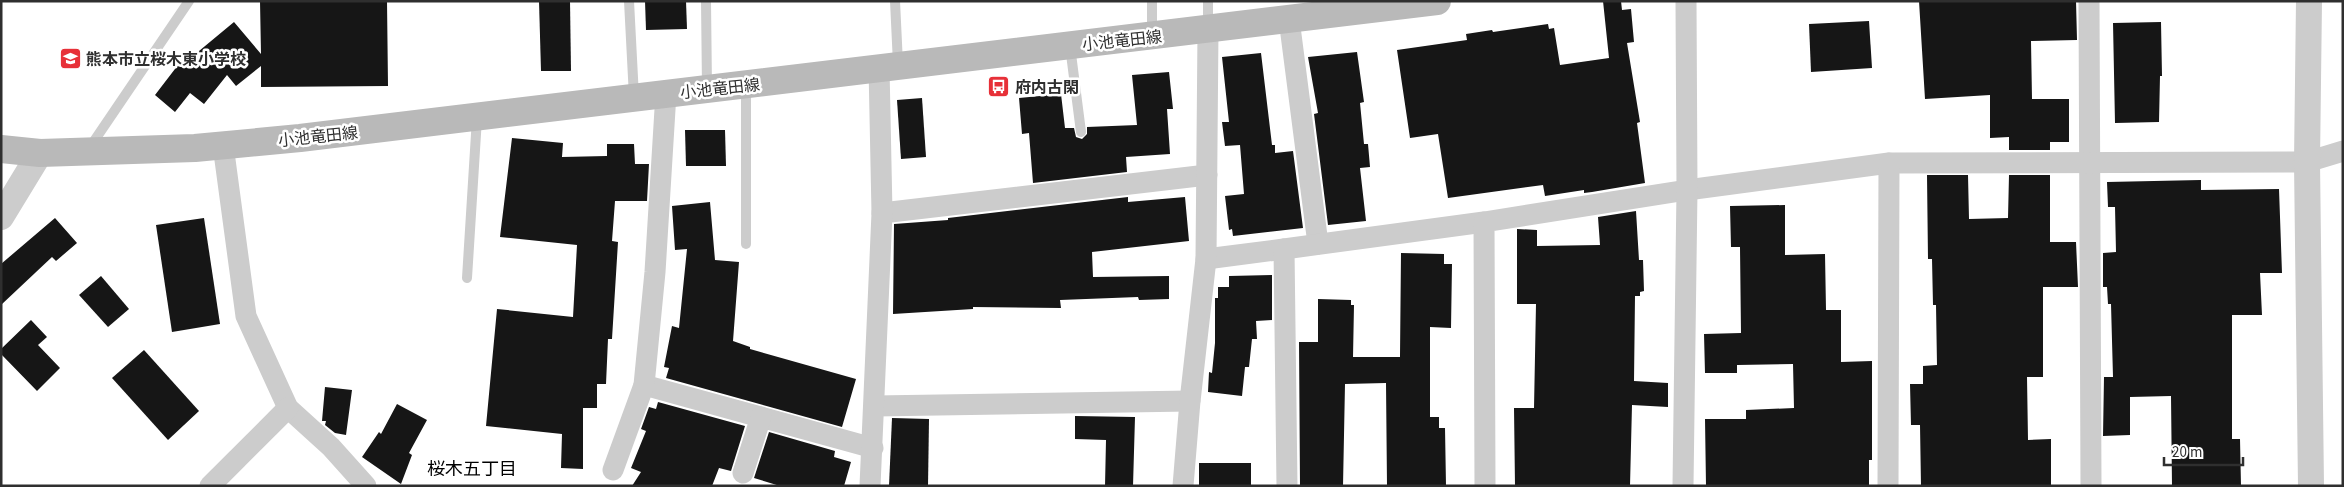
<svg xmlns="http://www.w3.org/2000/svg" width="2344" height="487" viewBox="0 0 2344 487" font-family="'Source Sans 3','Noto Sans JP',sans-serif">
<rect width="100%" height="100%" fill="#fff"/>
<g fill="#161616">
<polygon points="260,1 387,1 388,86 261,87 261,66 236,86 227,75 204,104 190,93 175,112 155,95 188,52 193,56 234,22 261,54"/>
<polygon points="539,1 570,1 571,71 541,71"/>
<polygon points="645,1 686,1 687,29 646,30"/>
<polygon points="1603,1 1621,1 1622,10 1631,9 1634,42 1627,43 1640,122 1637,123 1645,183 1592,192 1584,193 1584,190 1545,196 1543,185 1448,198 1438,134 1410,138 1397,50 1467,40 1466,34 1492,30 1493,32 1548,24 1549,29 1554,28 1560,65 1609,58"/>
<polygon points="1919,1 2076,1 2077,40 2031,41 2032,99 2069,99 2069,142 2050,142 2050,150 2009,150 2009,137 1990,138 1990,95 1925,99"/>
<polygon points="1869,21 1872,68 1811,72 1809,24"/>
<polygon points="2161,22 2162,76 2160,76 2159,122 2115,123 2113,23"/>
<polygon points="1357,52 1364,102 1360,103 1364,144 1368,144 1370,167 1360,168 1366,221 1328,225 1314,114 1318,113 1308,57"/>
<polygon points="1261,53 1272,145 1275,145 1275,153 1293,151 1303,228 1233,236 1232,229 1229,230 1225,196 1244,194 1240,145 1225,146 1222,122 1229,122 1222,57"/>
<polygon points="1169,72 1173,109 1167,109 1170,154 1126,157 1127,172 1033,183 1029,133 1022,134 1019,98 1061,94 1065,128 1074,128 1076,137 1082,139 1087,134 1087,127 1137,125 1132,75"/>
<polygon points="922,98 926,157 901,159 897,100"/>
<polygon points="685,130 725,130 726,166 686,166"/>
<polygon points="512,138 563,143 562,157 607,156 607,144 634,144 635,164 649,164 647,201 615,201 612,241 618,242 612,339 608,339 606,384 597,384 597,408 583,408 583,469 561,468 562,434 486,426 497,309 573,317 577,245 500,237"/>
<polygon points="1927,175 1968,175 1969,219 2008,218 2009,175 2050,175 2050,242 2076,242 2078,287 2043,287 2043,377 2027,377 2028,440 2051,439 2051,486 1921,486 1920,425 1911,425 1910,384 1923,384 1923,366 1937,365 1936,305 1933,305 1932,259 1928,259"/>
<polygon points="2201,180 2201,190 2279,189 2282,273 2260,273 2262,315 2232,315 2232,439 2240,439 2241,486 2172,486 2171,396 2130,397 2130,435 2103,436 2104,377 2113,377 2111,304 2108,304 2107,287 2103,287 2103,253 2116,252 2115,207 2108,207 2107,182"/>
<polygon points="1128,197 1128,202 1185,197 1189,241 1092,252 1093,277 1169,276 1169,299 1139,300 1138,297 1060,300 1061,308 973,307 973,309 893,314 894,224 948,220 948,218"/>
<polygon points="710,202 715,260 739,262 733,341 750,347 750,349 856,379 842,427 666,378 669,368 664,367 672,326 679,328 687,249 675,250 672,206"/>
<polygon points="1785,205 1785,255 1825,254 1826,310 1841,310 1841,362 1872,361 1872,460 1869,460 1869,486 1706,486 1705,419 1746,419 1746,410 1794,408 1793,364 1737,365 1737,373 1705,373 1704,334 1741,333 1740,247 1731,247 1730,206"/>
<polygon points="1636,211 1639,260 1643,260 1644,291 1640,292 1640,296 1635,296 1634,381 1668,383 1668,407 1632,405 1630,486 1515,486 1514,408 1534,408 1536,304 1517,304 1517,229 1537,230 1537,246 1600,245 1598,217"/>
<polygon points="55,218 77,243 56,261 52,257 1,305 1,264"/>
<polygon points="204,218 220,324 172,332 156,225"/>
<polygon points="1401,253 1444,254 1444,264 1452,264 1451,328 1430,327 1430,417 1439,417 1439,428 1445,428 1446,486 1387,486 1386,383 1345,384 1343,486 1300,486 1299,342 1318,342 1318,299 1351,300 1351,305 1354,305 1353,357 1400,357"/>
<polygon points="1272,275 1272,320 1256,321 1257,339 1252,339 1249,367 1245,367 1242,396 1208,392 1209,372 1212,373 1215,343 1215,298 1218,298 1218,287 1229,287 1229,276"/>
<polygon points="101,276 129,309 108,327 79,295"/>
<polygon points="31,320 47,337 38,345 60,368 37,391 1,354 1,349"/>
<polygon points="144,350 199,411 168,440 112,378"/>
<polygon points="325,387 352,390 346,435 335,433 325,425 326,421 322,421"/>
<polygon points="658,402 745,426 731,471 719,468 712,486 632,486 641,472 631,468 646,431 641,429 649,407 656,409"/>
<polygon points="397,404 427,420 409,453 412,455 401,484 362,457 379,432 381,434"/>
<polygon points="1075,416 1135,417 1133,486 1105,486 1106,440 1075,439"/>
<polygon points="892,418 929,419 928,486 889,486"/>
<polygon points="769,432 835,451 834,457 851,462 844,486 780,486 754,478"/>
<rect x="1199" y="463" width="52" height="23"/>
</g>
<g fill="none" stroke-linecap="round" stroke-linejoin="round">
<g stroke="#ccc" stroke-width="10">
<polyline points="629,1 634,97"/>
<polyline points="706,1 707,88"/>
<polyline points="895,1 898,64"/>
<polyline points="1152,1 1152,33"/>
<polyline points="1208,27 1208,1"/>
<polyline points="1070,46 1081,132"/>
<polyline points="746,86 746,244"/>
<polyline points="90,147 189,1"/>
<polyline points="467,278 477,118"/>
</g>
<g stroke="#ccc" stroke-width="21">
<polyline points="2089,1 2091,486"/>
<polyline points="1289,19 1318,244"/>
<polyline points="223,145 246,316 288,408 331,447 366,486"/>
<polyline points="882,213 1207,175"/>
<polyline points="1206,259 1284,249"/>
<polyline points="644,385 873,448"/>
<polyline points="875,406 1190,401"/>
<polyline points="613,470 644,385 655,272 666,93"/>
<polyline points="743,473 761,417"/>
<polyline points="210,486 288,408"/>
<polyline points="870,486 882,213 879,67"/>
<polyline points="1183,486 1190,401 1206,259 1208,30"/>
<polyline points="1287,486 1284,249 1484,222"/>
<polyline points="1485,486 1484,222 1687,190 1889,163 2307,162 2343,151"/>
<polyline points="1683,486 1687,190 1686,1"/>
<polyline points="1888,486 1889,163"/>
</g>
<g stroke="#ccc" stroke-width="26">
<polyline points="2309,1 2307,162 2311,486"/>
<polyline points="1,217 40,153"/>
</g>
<polyline stroke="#b9b9b9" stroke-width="28" points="1,149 40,153 195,148 300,138 1437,1"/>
</g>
<defs>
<symbol id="school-square" viewBox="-11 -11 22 22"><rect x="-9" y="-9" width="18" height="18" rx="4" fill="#e73038" stroke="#fff"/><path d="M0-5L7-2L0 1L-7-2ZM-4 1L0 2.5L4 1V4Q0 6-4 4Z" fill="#fff"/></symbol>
<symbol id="bus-square" viewBox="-11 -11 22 22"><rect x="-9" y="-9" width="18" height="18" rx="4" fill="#e73038" stroke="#fff"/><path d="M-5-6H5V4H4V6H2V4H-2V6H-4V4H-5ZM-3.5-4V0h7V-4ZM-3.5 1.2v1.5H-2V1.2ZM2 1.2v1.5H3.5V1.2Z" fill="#fff"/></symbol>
</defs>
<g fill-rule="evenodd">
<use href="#school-square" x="58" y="46" width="25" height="25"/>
<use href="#bus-square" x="986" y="74" width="25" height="25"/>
</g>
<g text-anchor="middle" stroke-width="5" stroke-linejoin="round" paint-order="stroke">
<g font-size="16" fill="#2f2f2f" stroke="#fff">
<text transform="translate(1122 40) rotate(-6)" y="6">小池竜田線</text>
<text transform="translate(720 88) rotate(-6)" y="6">小池竜田線</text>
<text transform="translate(318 136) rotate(-6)" y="6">小池竜田線</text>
</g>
<g font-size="16" font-weight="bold" fill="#2f2f2f" stroke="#fff" text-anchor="start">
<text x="86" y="65">熊本市立桜木東小学校</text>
<text x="1015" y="93">府内古閑</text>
</g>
<g font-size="18" fill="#000" stroke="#fff">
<text x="472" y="475">桜木五丁目</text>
</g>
</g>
<rect width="2344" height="487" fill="none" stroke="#2f2f2f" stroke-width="5"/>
<path d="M2164 457v8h79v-8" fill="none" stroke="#2f2f2f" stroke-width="2.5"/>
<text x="2172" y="457" font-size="15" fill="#2f2f2f" stroke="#ffffff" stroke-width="4" paint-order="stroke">20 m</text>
</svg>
